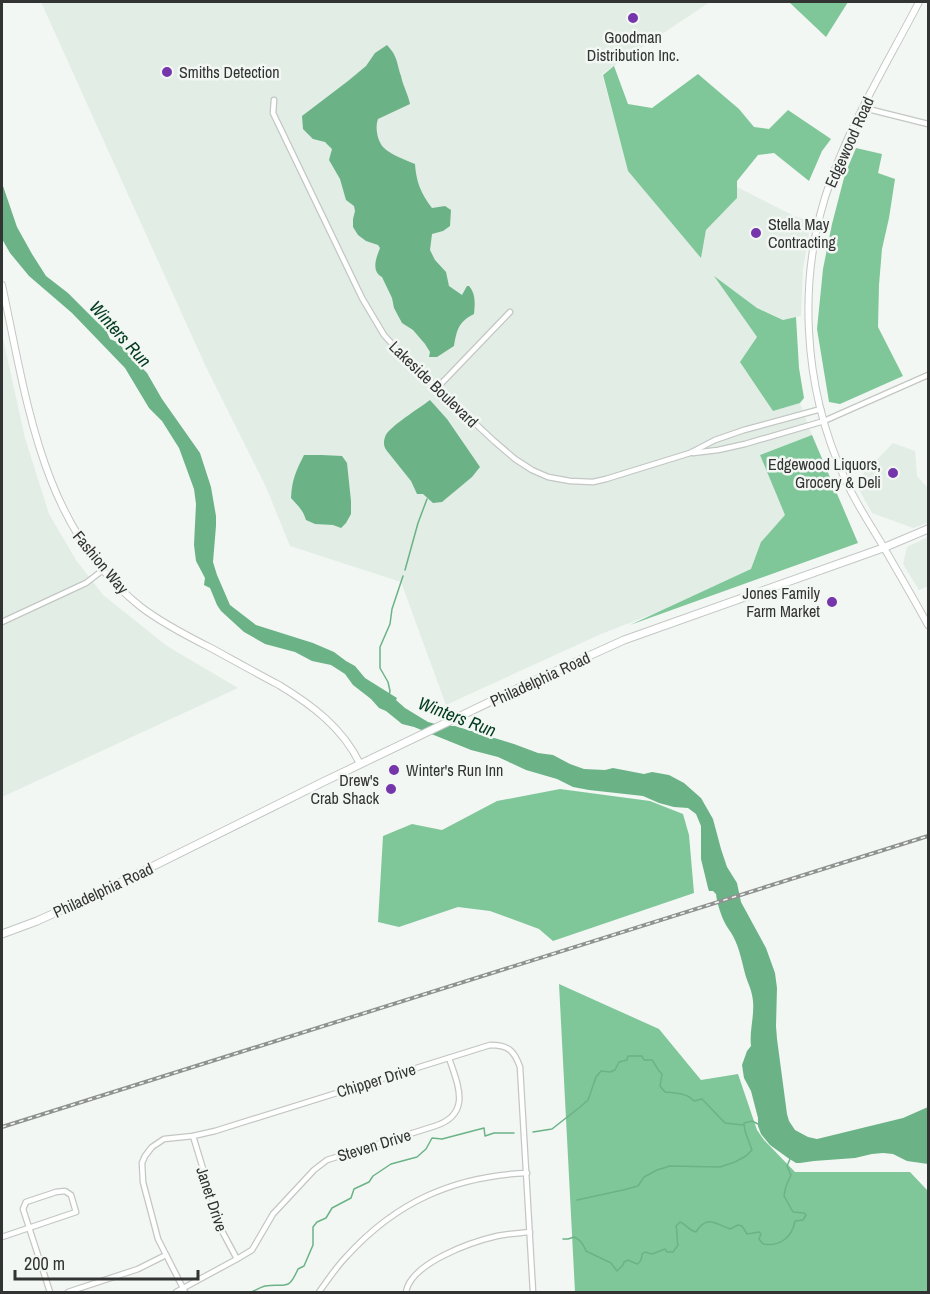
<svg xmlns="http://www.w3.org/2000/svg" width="930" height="1294" viewBox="0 0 930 1294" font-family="'Archivo Narrow',sans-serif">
<rect width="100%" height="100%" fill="#f3f7f4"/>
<g fill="#e2ede5">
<polygon points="41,2 710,2 602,74 628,171 701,257 706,230 737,198 737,187 794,216 811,221 803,269 801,316 783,320 776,316 757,308 715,278 757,337 773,411 800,403 812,435 760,455 788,522 749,577 601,634 446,705 401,582 290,546 266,487 206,367"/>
<polygon points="2,334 25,438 49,514 76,560 103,595 167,646 238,688 2,797"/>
<polygon points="893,443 915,451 917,476 927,487 928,492 928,523 913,528 872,513 855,482"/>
<polygon points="928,537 928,586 919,590 903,564 907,547"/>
</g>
<g fill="#7fc799">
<polygon points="789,2 848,2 826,37"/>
<polygon points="614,66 628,104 652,108 698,74 739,109 754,127 769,129 788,110 831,139 822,151 809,181 774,153 758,155 737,181 737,198 706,230 701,258 628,171 603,75"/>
<polygon points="856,148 882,154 878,173 895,179 889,218 882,249 879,285 878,327 903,376 840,404 829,402 817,329 823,269 832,224 845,174"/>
<polygon points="714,276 757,308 783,320 796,317 799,368 804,398 800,403 773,411 740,362 757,337"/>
<polygon points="812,435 858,543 630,625 751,569 761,542 785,515 760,455"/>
<polygon points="560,789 650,801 683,814 689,835 694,893 553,941 539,929 490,911 458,907 399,927 378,922 383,836 412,824 442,830 497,801"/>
<polygon points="559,984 659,1029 701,1080 738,1074 757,1130 764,1140 795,1172 910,1172 928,1191 928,1292 575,1292"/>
</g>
<g fill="#6bb386">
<path d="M387,45C398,57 396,61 401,76C403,86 408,94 410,104L378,119C375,127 377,140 383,147C389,154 406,160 415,164C416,181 421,194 432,208L445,206L451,210L450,226L443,231L432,234L430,250L435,260L446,272L449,286L462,295L467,286H469C476,294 475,304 474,314C458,322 457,330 454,346L437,357H429L430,352L425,344L413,330L402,323L394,308L392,298L382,277C371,271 376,258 380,248L378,245L366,241L358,235L353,227V219L355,211L354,206L346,200L340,179L329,160L332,149L325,142L313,139L303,129L302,116L348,81L366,66L375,53Z"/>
<path d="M2,183L17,227L32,254L46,276L68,293L98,323L106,330L110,339L117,342L147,373L162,399L200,453L211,487L216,516V526L213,562L217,575L230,605L256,625L313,643L334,652L346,661L355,666L365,678L397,698L396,700L405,708L428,722L443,726H455L514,744L538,753L553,755L570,764L584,769L605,770L613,768L644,774L652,772L669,775L684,783L701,798L713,819L721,849L727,867L737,883L741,902L766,948L775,973L777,988L776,1026L777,1039L787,1114L789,1121L795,1130L808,1137L817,1139L903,1118L928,1107V1164L907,1161L893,1154L883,1153L872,1154L855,1158L814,1161L800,1163H796L788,1158L770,1145L761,1134L758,1126V1118L751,1091L744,1078L742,1065L747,1051L751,1046C749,1029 756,1012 752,995C751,989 748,983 746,977C742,963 740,949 733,936C731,932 728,929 726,925C721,916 717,903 716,894L713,891H709L708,888L701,859V826L696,814L688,808L674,807L659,803L643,796L589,790L573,787L557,779L526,770L498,757L471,750L414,727L402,724L386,711L379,708L371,699L353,685L345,674L331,665L312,661L295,652L265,644L244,632L221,611L217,605L210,588L204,585L205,578L196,561L194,545L196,504L194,489L179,448L162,421L149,408L125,368L72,313L29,276L10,253L2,239Z"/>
<path d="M430,400L447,419L480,467L472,477L442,502L433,503L423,494H417L411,481L387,451C384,447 383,443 385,437C388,427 420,408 430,400Z"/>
<path d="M304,455H322L342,456L347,463L351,501V514L346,523L341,528L333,525L315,524L306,520C303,510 298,506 291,498C292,479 296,471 304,455Z"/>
</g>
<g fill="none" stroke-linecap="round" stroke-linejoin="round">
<g stroke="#6bb386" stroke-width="1.5">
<polyline points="405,570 418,523 427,499"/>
<polyline points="389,695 390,691 388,682 380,668 380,647 390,624 392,609 403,576"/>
<path d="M533,1132L552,1129L580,1107L588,1100L596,1077L601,1071L610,1072L615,1070L619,1062L627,1060L628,1056H642L644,1060H652C657,1066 656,1069 662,1074L660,1086L665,1092C676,1093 687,1093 694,1101L702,1099L725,1123L744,1125"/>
<polyline points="577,1200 623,1190 638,1186 644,1177 657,1170 670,1166 720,1167 735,1162 746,1156 752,1150 745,1131 744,1123 752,1121 758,1124"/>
<path d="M563,1239H568L574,1237C581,1240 583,1244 586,1251L611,1263L617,1271L623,1265L624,1262L628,1260L637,1264C641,1262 642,1259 642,1254L645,1252L652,1254L665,1249L667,1252H673L678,1245C676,1238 678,1233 676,1226L680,1222C686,1224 689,1231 696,1232C707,1214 716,1224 730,1229L738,1225L742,1226L747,1234L759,1232L761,1234L759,1239L763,1244C779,1247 792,1238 795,1221L803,1220L806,1215L804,1213L793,1212L784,1196L786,1186L791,1175L787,1166L790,1159"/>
<path d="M251,1292C256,1290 261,1287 265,1286C286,1283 288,1292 298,1269L304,1266L313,1245V1227L317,1222L326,1218L332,1208L351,1198L354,1189L369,1182L373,1176L391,1164L417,1157L426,1149L432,1138L442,1139L484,1128L485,1136L494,1133H514"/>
</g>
<defs>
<g id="minor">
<polyline points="274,100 273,113 362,298 384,335 402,355 494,441 515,459 532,470 548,477 570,481 593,482 606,479 690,453 715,440 744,430 821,409"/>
<polyline points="864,108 928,124"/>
<polyline points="437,388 510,312"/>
<polyline points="693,453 718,450 745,444 824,421 928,375"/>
<polyline points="2,622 86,583 103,570"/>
<polyline points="193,1136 222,1231 237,1259"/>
<polyline points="2,1237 76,1212 71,1195 65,1191 56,1192 26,1202 23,1209 50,1292"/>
<polyline points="68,1292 138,1269 166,1255"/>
<path d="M176,1292L237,1259L252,1250L273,1214L314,1170L327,1160L435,1126C472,1114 458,1085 449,1058"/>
<path d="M185,1292L158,1239L143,1182L142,1163L145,1156L152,1147L164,1139L193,1136L215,1131L490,1045C508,1045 514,1050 520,1067L533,1292"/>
<path d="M319,1292C328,1280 336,1267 347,1256C396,1202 454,1176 527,1173"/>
<path d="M406,1292C411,1263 471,1242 497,1236C508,1234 519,1233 530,1232"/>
</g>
<g id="tertiary">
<path d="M919,2C890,58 854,117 832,177C796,273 802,386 845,479C855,502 870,524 883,546C898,572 914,599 928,625"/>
<path d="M2,285C27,400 41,528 141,607C162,623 187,636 211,648C233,660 256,673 279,685C312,705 343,728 360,764"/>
</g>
<polyline id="secondary" points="2,934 37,921 101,892 323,782 527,684 624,640 883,548 928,529"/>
</defs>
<use href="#minor" stroke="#c3c7c4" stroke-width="7"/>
<use href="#tertiary" stroke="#c3c7c4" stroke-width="8"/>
<use href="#secondary" stroke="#c3c7c4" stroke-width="9"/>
<use href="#minor" stroke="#fff" stroke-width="4.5"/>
<use href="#tertiary" stroke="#fff" stroke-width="6"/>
<use href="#secondary" stroke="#fff" stroke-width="7"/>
<defs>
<polyline id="rail" points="2,1127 928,836"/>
</defs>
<use href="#rail" stroke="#8f9290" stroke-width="4"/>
<use href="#rail" stroke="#f3f7f4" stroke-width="1.5" stroke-dasharray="4.5" stroke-linecap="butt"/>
</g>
<g fill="#7536ab" stroke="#f3f7f4" stroke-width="2">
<circle cx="633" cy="18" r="6"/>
<circle cx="167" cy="72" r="6"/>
<circle cx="756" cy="233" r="6"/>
<circle cx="893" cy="473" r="6"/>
<circle cx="832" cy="602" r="6"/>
<circle cx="394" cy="770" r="6"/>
<circle cx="391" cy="789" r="6"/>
</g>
<g text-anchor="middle" stroke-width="5" stroke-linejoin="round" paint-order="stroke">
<g font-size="16" fill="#323433" stroke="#f3f7f4" text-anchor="start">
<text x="633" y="43" text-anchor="middle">Goodman<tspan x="633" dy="18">Distribution Inc.</tspan></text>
<text x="179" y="78">Smiths Detection</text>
<text x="768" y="230">Stella May<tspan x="768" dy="18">Contracting</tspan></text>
<text x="881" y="470" text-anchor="end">Edgewood Liquors,<tspan x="881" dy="18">Grocery &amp; Deli</tspan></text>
<text x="820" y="599" text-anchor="end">Jones Family<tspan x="820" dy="18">Farm Market</tspan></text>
<text x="406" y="776">Winter's Run Inn</text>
<text x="379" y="786" text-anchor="end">Drew's<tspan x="379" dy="18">Crab Shack</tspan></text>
</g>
<g font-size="16" fill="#323433" stroke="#f3f7f4">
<text transform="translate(849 142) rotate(-66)" y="6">Edgewood Road</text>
<text transform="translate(434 384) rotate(44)" y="6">Lakeside Boulevard</text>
<text transform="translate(101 562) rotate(50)" y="6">Fashion Way</text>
<text transform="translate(540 679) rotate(-25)" y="6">Philadelphia Road</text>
<text transform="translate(103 890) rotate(-25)" y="6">Philadelphia Road</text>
<text transform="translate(376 1080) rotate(-17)" y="6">Chipper Drive</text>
<text transform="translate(374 1145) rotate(-17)" y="6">Steven Drive</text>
<text transform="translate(212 1199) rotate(72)" y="6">Janet Drive</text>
</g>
<g font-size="18" font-style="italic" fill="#003a1d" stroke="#f3f7f4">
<text transform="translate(120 334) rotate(48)" y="6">Winters Run</text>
<text transform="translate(457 717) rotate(21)" y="6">Winters Run</text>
</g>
</g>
<rect width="930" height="1294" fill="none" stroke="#323433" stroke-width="6"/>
<path d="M15 1270v9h183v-9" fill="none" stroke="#323433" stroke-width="3"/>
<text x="24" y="1270" font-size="18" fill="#323433" stroke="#f3f7f4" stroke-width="4.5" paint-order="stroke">200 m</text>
</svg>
